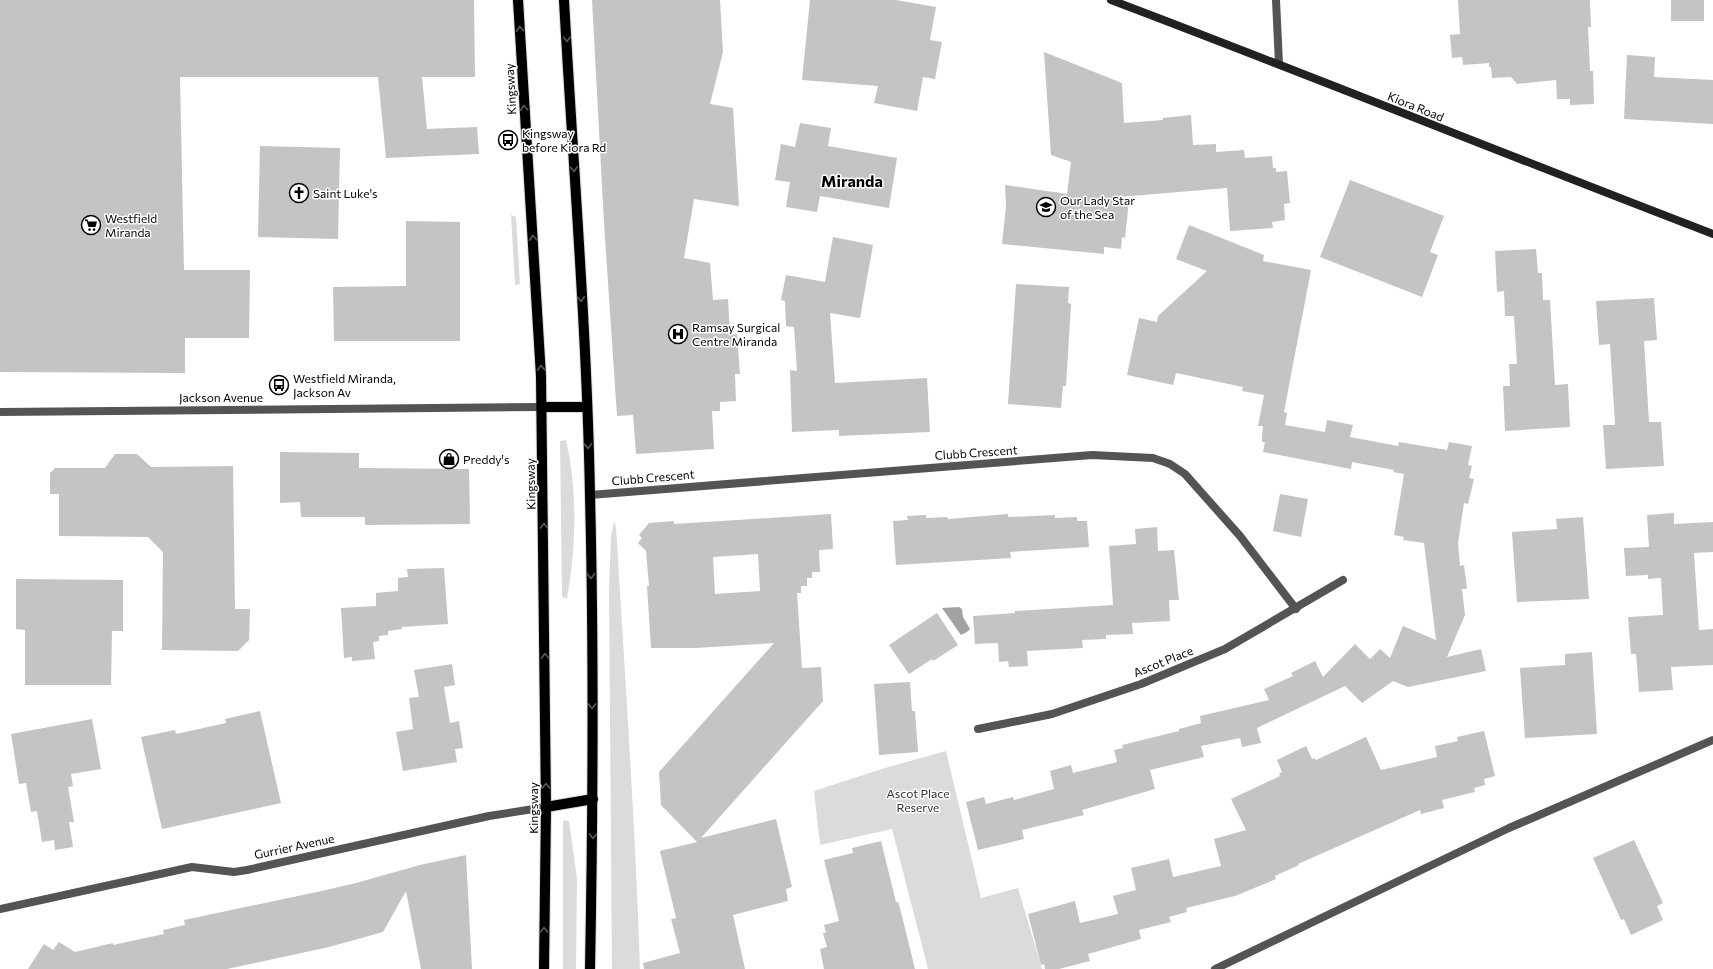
<svg xmlns="http://www.w3.org/2000/svg" width="1713" height="969" font-family="Commissioner,sans-serif">
<style>
.green{fill:#dbdbdb}
.water{fill:#a2a2a2}
.building{fill:#c4c4c4;fill-rule:evenodd}
.lines{fill:none;stroke-linecap:round;stroke-linejoin:round}
.primary-casing{stroke:#dbdbdb;stroke-width:12}
.minor{stroke:#545454;stroke-width:8}
.tertiary{stroke:#545454;stroke-width:8}
.secondary{stroke:#212121;stroke-width:8}
.primary{stroke:#000;stroke-width:10}
.oneway{stroke:#595959}
.labels{text-anchor:middle;dominant-baseline:central;stroke-width:3;stroke-linejoin:round;paint-order:stroke}
.street-label{font-size:12px;fill:#000;stroke:#fff}
.poi-label{font-size:12px;fill:#000;stroke:#fff;text-anchor:start}
.park-label{font-size:12px;fill:#323232;stroke:#fff}
.district-label{font-size:16px;font-weight:bold;fill:#000;stroke:#fff}
</style>
<rect width="100%" height="100%" fill="#fff"/>
<g class="green">
<polygon points="511,215 516,217 520,284 515,285"/>
<path d="M566,440C578,493 576,546 567,598H563L562,596L560,441Z"/>
<path d="M614,522L616,527C625,674 635,821 640,969H612L609,589L611,536Z"/>
<polygon points="946,751 981,898 1018,888 1042,969 928,969 892,829 820,845 814,791 885,768"/>
<polygon points="565,820 569,821 577,879 576,969 563,969 563,821"/>
</g>
<polygon class="water" points="959,607 962,609 963,617 970,629 967,632 961,635 942,608"/>
<g class="building">
<polygon points="0,0 474,0 475,77 422,77 427,129 477,127 479,154 386,158 378,77 180,77 184,270 250,270 249,338 185,338 185,373 0,372"/>
<polygon points="592,0 720,0 723,52 710,104 733,108 739,206 694,199 684,258 710,263 713,300 728,299 730,335 737,334 740,374 735,374 736,401 720,402 720,411 712,411 714,449 636,454 633,415 617,416 604,223"/>
<polygon points="810,0 896,0 936,7 930,40 942,42 935,79 923,77 917,111 874,103 878,86 802,80"/>
<polygon points="1458,0 1590,0 1591,27 1588,27 1590,71 1593,71 1594,104 1570,105 1570,99 1557,99 1556,80 1517,84 1511,77 1492,78 1491,67 1489,67 1489,63 1463,65 1462,57 1452,58 1450,35 1460,34"/>
<rect x="1671" y="0" width="33" height="21"/>
<polygon points="1044,52 1122,83 1124,123 1163,120 1163,118 1191,115 1193,145 1216,144 1216,152 1244,150 1245,158 1272,156 1273,168 1276,168 1276,172 1287,171 1290,203 1284,204 1285,220 1272,222 1273,228 1230,231 1227,188 1119,197 1129,201 1125,238 1122,237 1121,249 1104,247 1104,254 1002,244 1006,206 1005,185 1067,194 1071,162 1051,155"/>
<polygon points="1627,55 1655,57 1654,77 1713,80 1713,124 1624,119"/>
<polygon points="800,123 831,128 828,146 897,158 889,208 820,196 817,212 786,207 790,182 775,180 781,144 795,147"/>
<polygon points="260,146 340,148 338,239 258,237"/>
<polygon points="1350,180 1444,216 1430,252 1438,255 1422,297 1320,257"/>
<polygon points="406,221 460,222 460,341 334,341 333,287 406,286"/>
<polygon points="1189,225 1264,255 1263,261 1311,270 1284,412 1287,413 1285,425 1325,432 1327,420 1353,425 1350,437 1398,446 1399,442 1447,450 1449,442 1472,446 1468,465 1472,466 1469,478 1474,479 1468,504 1464,503 1458,543 1460,566 1464,565 1467,589 1462,589 1465,615 1447,657 1481,649 1486,671 1408,687 1393,681 1362,703 1345,686 1257,728 1261,743 1242,747 1240,738 1201,746 1204,757 1150,770 1155,789 1082,810 1084,815 1022,830 1024,839 978,850 966,802 984,797 986,804 1013,797 1014,800 1054,789 1050,771 1071,765 1073,773 1117,762 1114,750 1123,748 1122,745 1179,731 1179,729 1201,723 1200,716 1269,700 1264,689 1293,676 1291,673 1315,661 1323,677 1355,644 1370,659 1380,649 1390,658 1403,626 1436,640 1424,543 1403,540 1404,537 1394,535 1404,474 1393,472 1394,470 1352,462 1351,469 1263,452 1265,442 1262,442 1262,436 1263,426 1258,426 1264,395 1242,391 1243,387 1176,373 1173,385 1127,375 1139,318 1157,322 1158,316 1207,271 1176,259"/>
<polygon points="833,237 873,245 860,318 830,313 835,383 927,378 930,432 839,436 839,430 792,432 790,370 797,371 794,327 786,326 785,301 781,300 786,275 825,282"/>
<polygon points="1536,249 1538,273 1542,273 1543,300 1550,300 1555,385 1568,384 1570,427 1505,431 1503,386 1510,386 1509,364 1517,364 1514,316 1505,316 1504,291 1497,292 1495,251"/>
<polygon points="1016,284 1069,287 1068,303 1071,304 1066,386 1063,386 1061,408 1008,404"/>
<polygon points="1654,298 1657,340 1644,341 1649,422 1661,422 1664,466 1606,469 1603,425 1615,425 1610,344 1599,345 1596,301"/>
<polygon points="280,452 359,453 359,468 469,469 470,524 365,525 365,517 301,517 300,502 280,503"/>
<polygon points="115,454 137,454 151,467 233,466 235,609 250,609 249,640 238,651 162,650 163,552 148,537 59,536 59,494 50,494 50,473 55,468 105,468"/>
<polygon points="1280,494 1308,499 1301,537 1273,531"/>
<polygon points="1674,513 1674,524 1713,522 1713,552 1694,553 1699,630 1713,629 1713,665 1671,667 1673,690 1639,692 1636,654 1631,654 1628,617 1663,615 1661,578 1648,579 1648,575 1626,576 1624,548 1649,547 1647,515"/>
<path d="M831,514L833,549L819,550L820,572H812V578H807V586H801V593H797L802,668L821,667L823,701L701,838L776,819L792,887L786,889L788,901L733,915L745,969H644L643,963L680,953L671,919L676,918L660,851L697,842L661,805L659,772L774,643L696,648H651L647,586H649L646,551L638,543L642,538L639,535L649,523L674,521V524ZM758,554L760,591L715,594L713,557Z"/>
<polygon points="1008,514 1008,517 1055,515 1055,518 1077,517 1077,521 1087,521 1089,547 1010,552 1011,558 896,565 893,521 908,520 907,516 926,515 926,518 947,517 948,519"/>
<polygon points="1583,517 1589,599 1517,602 1512,532 1557,529 1556,519"/>
<polygon points="1157,527 1158,551 1174,550 1179,600 1169,600 1170,621 1132,623 1133,634 1106,635 1106,639 1082,640 1083,648 1027,651 1028,666 1009,667 1008,661 999,662 998,643 975,644 973,616 1015,613 1015,611 1113,605 1109,546 1136,544 1135,529"/>
<polygon points="444,568 448,624 402,627 402,629 388,631 388,635 379,636 379,641 373,642 375,659 352,661 352,657 344,658 341,608 376,606 376,593 398,591 398,578 408,577 407,569"/>
<polygon points="16,579 123,580 123,631 112,631 111,685 25,685 25,630 16,629"/>
<polygon points="937,613 958,645 933,661 932,659 909,674 889,645"/>
<polygon points="1592,652 1597,734 1525,738 1520,668 1565,665 1565,654"/>
<polygon points="452,664 455,685 444,687 450,723 459,721 463,748 455,749 457,762 403,771 396,732 413,729 409,698 419,697 414,670"/>
<polygon points="910,682 912,711 915,711 918,752 879,755 874,684"/>
<polygon points="260,711 281,803 162,829 141,737 175,730 176,734 226,723 225,719"/>
<polygon points="92,719 101,769 71,774 73,786 68,787 74,822 69,822 73,847 55,850 54,840 42,842 37,811 31,812 26,783 19,784 11,734"/>
<polygon points="1484,731 1495,776 1484,779 1485,785 1474,788 1475,792 1442,800 1444,808 1421,814 1420,810 1298,864 1299,865 1275,876 1276,879 1235,896 1186,908 1187,912 1169,917 1171,922 1139,930 1141,939 1088,954 1090,961 1059,969 1045,969 1044,964 1041,965 1028,914 1075,901 1080,923 1118,914 1113,896 1136,890 1131,868 1169,859 1173,877 1221,866 1214,839 1246,830 1231,799 1280,776 1279,774 1282,772 1277,760 1306,746 1312,759 1314,758 1316,760 1366,737 1381,770 1437,757 1435,746 1458,741 1457,737"/>
<polygon points="1634,840 1663,903 1657,906 1663,920 1631,935 1624,919 1621,920 1593,858"/>
<polygon points="881,841 896,902 898,902 900,908 915,969 824,969 820,949 827,947 823,933 826,933 824,925 839,921 824,860 853,853 852,848"/>
<polygon points="466,855 472,969 421,969 406,891 383,932 329,947 227,969 28,969 44,944 53,950 59,942 75,952 113,943 113,945 164,934 163,930 185,925 184,920 317,892 356,883 420,865"/>
</g>
<g class="lines">
<g class="primary-casing">
<g id="primary">
<polyline points="518,0 541,376 546,807 544,969"/>
<path d="M564,0C573,165 587,331 590,496C594,654 593,811 590,969"/>
<polyline points="542,407 587,407"/>
<polyline points="546,807 593,799"/>
</g>
</g>
<g class="minor">
<polyline points="1276,0 1279,64"/>
<polyline points="0,412 542,407"/>
<polyline points="590,495 1092,455 1153,458 1170,464 1185,474 1240,536 1296,609"/>
<polyline points="978,729 1052,714 1141,684 1225,649 1343,580"/>
<polyline points="0,909 192,867 234,872 247,870 489,816 546,807"/>
</g>
<polyline class="tertiary" points="1215,969 1509,828 1713,740"/>
<path class="secondary" d="M1111,0C1312,76 1512,157 1713,234"/>
<use href="#primary" class="primary"/>
</g>
<defs><path id="oneway-chevron" d="M-2-3.5L2.5 0L-2 3.5" fill="none" stroke-width="1.6" stroke-linecap="round" stroke-linejoin="round"/></defs>
<g class="oneway">
<use href="#oneway-chevron" transform="translate(520 29) rotate(-94)"/>
<use href="#oneway-chevron" transform="translate(567 39) rotate(87)"/>
<use href="#oneway-chevron" transform="translate(524 108) rotate(-94)"/>
<use href="#oneway-chevron" transform="translate(574 169) rotate(87)"/>
<use href="#oneway-chevron" transform="translate(533 238) rotate(-94)"/>
<use href="#oneway-chevron" transform="translate(581 299) rotate(87)"/>
<use href="#oneway-chevron" transform="translate(541 368) rotate(-93)"/>
<use href="#oneway-chevron" transform="translate(588 446) rotate(88)"/>
<use href="#oneway-chevron" transform="translate(544 526) rotate(-91)"/>
<use href="#oneway-chevron" transform="translate(591 576) rotate(89)"/>
<use href="#oneway-chevron" transform="translate(545 656) rotate(-91)"/>
<use href="#oneway-chevron" transform="translate(592 706) rotate(89)"/>
<use href="#oneway-chevron" transform="translate(546 786) rotate(-91)"/>
<use href="#oneway-chevron" transform="translate(593 836) rotate(91)"/>
<use href="#oneway-chevron" transform="translate(544 930) rotate(-90)"/>
</g>
<defs>
<g id="bus-ring" transform="scale(1)"><circle r="9.5" fill="#fff" stroke="#000" stroke-width="1.5"/><path d="M-5-6H5V4H4V6H2V4H-2V6H-4V4H-5ZM-3.5-4V0h7V-4ZM-3.5 1.2v1.5H-2V1.2ZM2 1.2v1.5H3.5V1.2Z" fill="#000"/></g>
<g id="church-ring" transform="scale(1)"><circle r="9.5" fill="#fff" stroke="#000" stroke-width="1.5"/><path d="M-1.2-6h2.4v3.5h3.3v2.4h-3.3V6h-2.4V-.1h-3.3v-2.4h3.3Z" fill="#000"/></g>
<g id="school-ring" transform="scale(1)"><circle r="9.5" fill="#fff" stroke="#000" stroke-width="1.5"/><path d="M0-5L7-2L0 1L-7-2ZM-4 1L0 2.5L4 1V4Q0 6-4 4Z" fill="#000"/></g>
<g id="supermarket-ring" transform="scale(1)"><circle r="9.5" fill="#fff" stroke="#000" stroke-width="1.5"/><path d="M-6-5.5h2.5l.6 2H6L4.5 2H-2.5L-4.4-4H-6ZM-1.5 3.2a1.3 1.3 0 1 0 .1 0ZM3 3.2a1.3 1.3 0 1 0 .1 0Z" fill="#000"/></g>
<g id="hospital-ring" transform="scale(1)"><circle r="9.5" fill="#fff" stroke="#000" stroke-width="1.5"/><path d="M-5-5h3v3.5h4V-5h3V5h-3V1.5h-4V5h-3Z" fill="#000"/></g>
<g id="shop-ring" transform="scale(1)"><circle r="9.5" fill="#fff" stroke="#000" stroke-width="1.5"/><path d="M-5-2.5h2.3a2.7 3.5 0 0 1 5.4 0H5L5.5 6h-11ZM-1.5-2.5h3a1.5 2.3 0 0 0-3 0Z" fill="#000"/></g>
</defs>
<g fill-rule="evenodd">
<use href="#bus-ring" x="508" y="140"/>
<use href="#church-ring" x="299" y="193"/>
<use href="#school-ring" x="1046" y="207"/>
<use href="#supermarket-ring" x="91" y="225"/>
<use href="#hospital-ring" x="678" y="334"/>
<use href="#bus-ring" x="279" y="385"/>
<use href="#shop-ring" x="449" y="459"/>
</g>
<g class="labels">
<g class="street-label">
<text transform="translate(510 89) rotate(-93)">Kingsway</text>
<text transform="translate(1416 106) rotate(22)">Kiora Road</text>
<text x="221" y="397">Jackson Avenue</text>
<text transform="translate(976 452) rotate(-4)">Clubb Crescent</text>
<text transform="translate(653 477) rotate(-5)">Clubb Crescent</text>
<text transform="translate(530 484) rotate(-91)">Kingsway</text>
<text transform="translate(1163 661) rotate(-22)">Ascot Place</text>
<text transform="translate(533 808) rotate(-90)">Kingsway</text>
<text transform="translate(294 846) rotate(-12)">Gurrier Avenue</text>
</g>
<g class="poi-label">
<text x="522" y="133">Kingsway<tspan x="522" dy="14">before Kiora Rd</tspan></text>
<text x="313" y="193">Saint Luke's</text>
<text x="1060" y="200">Our Lady Star<tspan x="1060" dy="14">of the Sea</tspan></text>
<text x="105" y="218">Westfield<tspan x="105" dy="14">Miranda</tspan></text>
<text x="692" y="327">Ramsay Surgical<tspan x="692" dy="14">Centre Miranda</tspan></text>
<text x="293" y="378">Westfield Miranda,<tspan x="293" dy="14">Jackson Av</tspan></text>
<text x="463" y="459">Preddy's</text>
</g>
<g class="park-label">
<text x="918" y="793">Ascot Place<tspan x="918" dy="14">Reserve</tspan></text>
</g>
<g class="district-label">
<text x="852" y="180">Miranda</text>
</g>
</g>
</svg>
